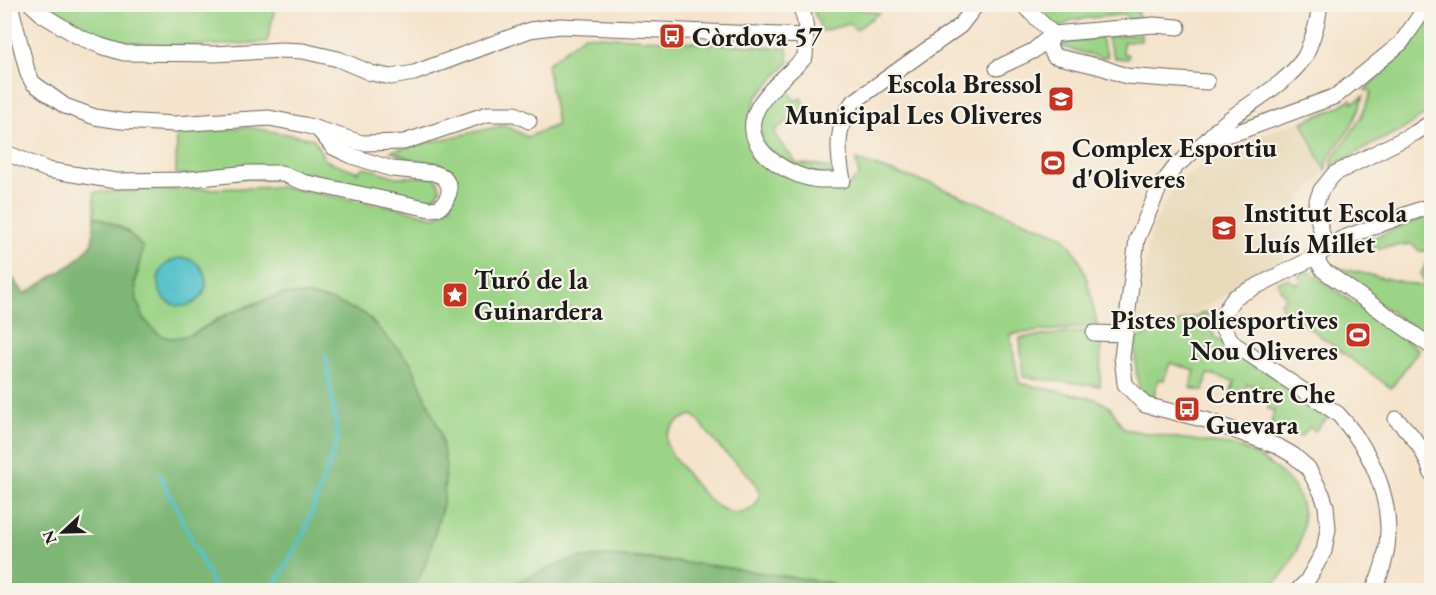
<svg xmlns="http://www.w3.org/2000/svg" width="1436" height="595" font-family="'EB Garamond',serif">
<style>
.built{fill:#e8d9ba}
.green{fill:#9cd487;stroke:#5c7852;stroke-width:1.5;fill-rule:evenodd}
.forest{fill:#7db674;stroke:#4c6948;stroke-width:1.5}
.water{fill:#56c3cb;stroke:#397074;stroke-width:1.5}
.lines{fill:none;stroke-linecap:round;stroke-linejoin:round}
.stream{stroke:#56c3cb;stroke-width:4}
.minor-casing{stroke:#686259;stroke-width:17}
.minor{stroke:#fff;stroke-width:15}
.labels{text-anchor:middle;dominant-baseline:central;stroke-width:4.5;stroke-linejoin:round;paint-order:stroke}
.poi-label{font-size:27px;font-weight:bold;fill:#1c1c1c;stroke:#f7f3e8;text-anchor:start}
</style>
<rect width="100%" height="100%" fill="#f7f3e8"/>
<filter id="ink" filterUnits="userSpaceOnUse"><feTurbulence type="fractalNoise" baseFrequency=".0167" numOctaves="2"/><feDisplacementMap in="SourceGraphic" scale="12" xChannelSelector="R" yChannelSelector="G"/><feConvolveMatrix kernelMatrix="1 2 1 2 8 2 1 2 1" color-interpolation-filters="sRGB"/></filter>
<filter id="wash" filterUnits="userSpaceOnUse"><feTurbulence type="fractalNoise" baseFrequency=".008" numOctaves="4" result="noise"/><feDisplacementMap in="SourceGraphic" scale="24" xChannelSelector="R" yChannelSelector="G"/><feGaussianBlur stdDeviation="1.35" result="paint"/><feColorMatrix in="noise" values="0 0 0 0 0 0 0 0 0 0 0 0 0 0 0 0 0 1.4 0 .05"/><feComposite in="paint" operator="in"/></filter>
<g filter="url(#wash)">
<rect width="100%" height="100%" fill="#f5e3cb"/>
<polygon class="built" points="1300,122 1323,173 1303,196 1297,213 1296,232 1299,249 1252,276 1252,280 1173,325 1136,339 1148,245 1154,224 1173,192 1190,173 1225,150 1259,135"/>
<g class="green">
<path d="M44,5H276L267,42C204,47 91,55 44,5Z"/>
<polygon points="811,5 821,7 831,5 879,13 856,30 849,24 822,31"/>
<polygon points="1030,5 1131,8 1137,10 1140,19 1128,20 1126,14 1072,20 1063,26 1054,27"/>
<path d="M1431,12V110L1398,133L1396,132L1332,166L1331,160C1348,138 1363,119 1371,92L1365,90L1411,45Z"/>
<polygon points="1141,34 1141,41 1123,42 1123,53 1129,55 1128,59 1115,58 1106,37"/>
<path d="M584,35L787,48L789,62L756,98L750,118L751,148L768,168L816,188H845L859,176L856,160L934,185L1062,236C1086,258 1091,295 1097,326L1010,334L1019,383L1096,399L1110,407L1124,429C1151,434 1178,438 1205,442C1217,444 1230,444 1241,448C1251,452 1261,458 1269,464C1279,471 1289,478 1295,489C1315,525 1295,567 1267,590H839L831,583L657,559L607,556L575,559L559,564L511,585L506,590H414L428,557L443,504L445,485L365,314C342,304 316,293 290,294C276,294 234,310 221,317C197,331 173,353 149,325C142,316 136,303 135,291C134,283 138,277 138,269C139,260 138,251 138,242L126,230L95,216L94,192L280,187L394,207L436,217L451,205L454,185L440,164L412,160L391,151L505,125L527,137L557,125L547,64ZM693,415C704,426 712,439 723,451C733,462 776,490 752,508C725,528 694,484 680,465C676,459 667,450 666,442C665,429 682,417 693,415Z"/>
<polygon points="1100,37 1108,56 1102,58 1059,46 1060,44"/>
<polygon points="785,86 795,101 801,98 810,112 796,122 792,118 775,130 776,137 797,164 818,165 835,171 835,174 807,174 764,147 758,121 772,99"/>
<polygon points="1364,96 1351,127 1328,158 1325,171 1302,122 1337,108 1351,99 1353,103"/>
<path d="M247,127L314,139L325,160L358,172L364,167L396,177H434C446,188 438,196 427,202L345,184L176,174L177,129L187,133Z"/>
<polygon points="1431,215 1429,251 1420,251 1411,244 1364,250 1348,248"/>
<path d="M1426,263L1430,264C1429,271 1425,281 1426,288C1429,305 1436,319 1424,335L1336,273L1334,267L1425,287L1421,274Z"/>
<polygon points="1310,272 1419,350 1391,388 1282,308 1280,302 1286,299 1277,282 1288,279 1298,285 1301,281 1298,275"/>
<path d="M1206,312L1215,337L1331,414L1315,431L1310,427L1301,437L1271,424L1274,411L1268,409L1272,391L1247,384L1242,402L1229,398L1234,381L1208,374L1203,391L1190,388L1195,370L1170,363L1164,380L1158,379L1153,400C1149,396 1144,393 1141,390C1135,381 1135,350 1136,339Z"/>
<polygon points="1098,330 1112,337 1112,341 1101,342 1100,386 1023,377 1020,338"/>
</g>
<g class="forest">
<path d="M95,216C114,225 131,230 143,248L135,281L137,300L144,319L157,333L165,337L174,338L193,334L229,314L281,295H308L333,301L365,314L411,363L440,431L446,465L443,504L428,557L414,590H5V269L25,294L74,263L92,244Z"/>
<polygon points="607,556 717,566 831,583 839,590 506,590 511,585 559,564 575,559"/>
</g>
<circle class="water" cx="182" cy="282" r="24"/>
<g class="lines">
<g class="stream">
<polyline points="160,474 216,590"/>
<polyline points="270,590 280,576 304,533 338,439 326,356"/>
</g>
</g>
</g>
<g filter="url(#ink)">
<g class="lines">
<g class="minor-casing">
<g id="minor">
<polyline points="10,4 28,74 33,83 65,106 95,117 121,121 175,124 269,118 305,125 362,143 404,142 487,114 515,114 529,121"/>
<polyline points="31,4 43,15 79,37 101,46 124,53 215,54 282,50 303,51 338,59 371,73 391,77 414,73 530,30 560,26 806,36"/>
<path d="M799,4C808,21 806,39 805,57C789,74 757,97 753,121C748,154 792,177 819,180C827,180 835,180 843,180C837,151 836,127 852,103L960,26L977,4"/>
<polyline points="1022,4 1053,34"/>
<polyline points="1053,34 1049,46 1054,56 1101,67 1126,76 1207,82"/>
<polyline points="997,68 1033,51 1053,34 1154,25 1178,27"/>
<path d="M1207,140C1234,108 1280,92 1304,58C1308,52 1310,43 1313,36C1316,27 1320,15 1319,4"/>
<polyline points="4,152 48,170 116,181 182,180 248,173 281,173 303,182 430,209 439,208 445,202 449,193 449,186 444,177 434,173 392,169 352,156 333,147 318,129"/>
<polyline points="1326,249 1318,218 1316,203 1321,190 1334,174 1415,133 1432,122"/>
<polyline points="1315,257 1323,270 1432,347"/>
<polyline points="1094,333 1125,334"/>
<path d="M1396,419C1413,435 1425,451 1432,474"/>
<polyline points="1298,590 1307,581 1324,551 1328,529 1326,506 1322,494 1308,468 1293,455 1279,447 1206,420 1145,405 1125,384 1122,357 1137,239 1159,188 1176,166 1207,140 1241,131 1336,96 1401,43 1428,4"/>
<path d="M1373,590C1405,530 1382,462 1338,414L1234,344L1223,329L1222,315L1235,297L1315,257L1341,239L1432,205"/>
</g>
</g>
<use href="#minor" class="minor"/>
</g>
</g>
<defs>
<g id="bus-square" transform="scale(1.35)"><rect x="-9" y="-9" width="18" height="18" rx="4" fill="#c8321e" stroke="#f7f3e8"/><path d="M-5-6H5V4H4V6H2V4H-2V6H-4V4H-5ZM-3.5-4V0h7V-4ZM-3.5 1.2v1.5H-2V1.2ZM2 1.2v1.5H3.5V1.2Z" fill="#fff"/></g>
<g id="school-square" transform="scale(1.35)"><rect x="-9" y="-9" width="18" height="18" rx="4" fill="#c8321e" stroke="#f7f3e8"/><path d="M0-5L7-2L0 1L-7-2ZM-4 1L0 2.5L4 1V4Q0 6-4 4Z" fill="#fff"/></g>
<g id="stadium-square" transform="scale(1.35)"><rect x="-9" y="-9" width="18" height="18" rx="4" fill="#c8321e" stroke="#f7f3e8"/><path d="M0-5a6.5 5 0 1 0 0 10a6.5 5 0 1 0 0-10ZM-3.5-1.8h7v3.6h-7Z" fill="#fff"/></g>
<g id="sight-square" transform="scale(1.35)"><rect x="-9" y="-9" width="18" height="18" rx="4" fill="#c8321e" stroke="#f7f3e8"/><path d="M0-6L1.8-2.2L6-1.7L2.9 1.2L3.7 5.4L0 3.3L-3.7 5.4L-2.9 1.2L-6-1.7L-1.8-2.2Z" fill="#fff"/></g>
</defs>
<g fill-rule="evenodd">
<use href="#bus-square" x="672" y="36"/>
<use href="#school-square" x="1061" y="99"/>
<use href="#stadium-square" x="1053" y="163"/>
<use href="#school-square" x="1224" y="228"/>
<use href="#sight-square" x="455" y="295"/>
<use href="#stadium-square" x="1358" y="335"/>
<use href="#bus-square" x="1187" y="409"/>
</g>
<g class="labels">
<g class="poi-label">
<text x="692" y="36">Còrdova 57</text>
<text x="1042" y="83" text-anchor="end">Escola Bressol<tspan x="1042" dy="31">Municipal Les Oliveres</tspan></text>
<text x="1072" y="147">Complex Esportiu<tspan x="1072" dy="31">d'Oliveres</tspan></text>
<text x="1244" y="212">Institut Escola<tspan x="1244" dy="31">Lluís Millet</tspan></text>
<text x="474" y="279">Turó de la<tspan x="474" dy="31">Guinardera</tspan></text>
<text x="1338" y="319" text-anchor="end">Pistes poliesportives<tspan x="1338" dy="31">Nou Oliveres</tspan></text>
<text x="1206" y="393">Centre Che<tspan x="1206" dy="31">Guevara</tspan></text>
</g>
</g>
<rect width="1436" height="595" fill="none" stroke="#f7f3e8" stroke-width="24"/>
<g transform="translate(63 532) rotate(248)" stroke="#f7f3e8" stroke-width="4.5" paint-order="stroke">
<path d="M0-4.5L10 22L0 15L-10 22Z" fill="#1c1c1c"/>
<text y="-9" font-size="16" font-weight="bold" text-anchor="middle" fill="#1c1c1c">N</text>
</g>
</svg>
